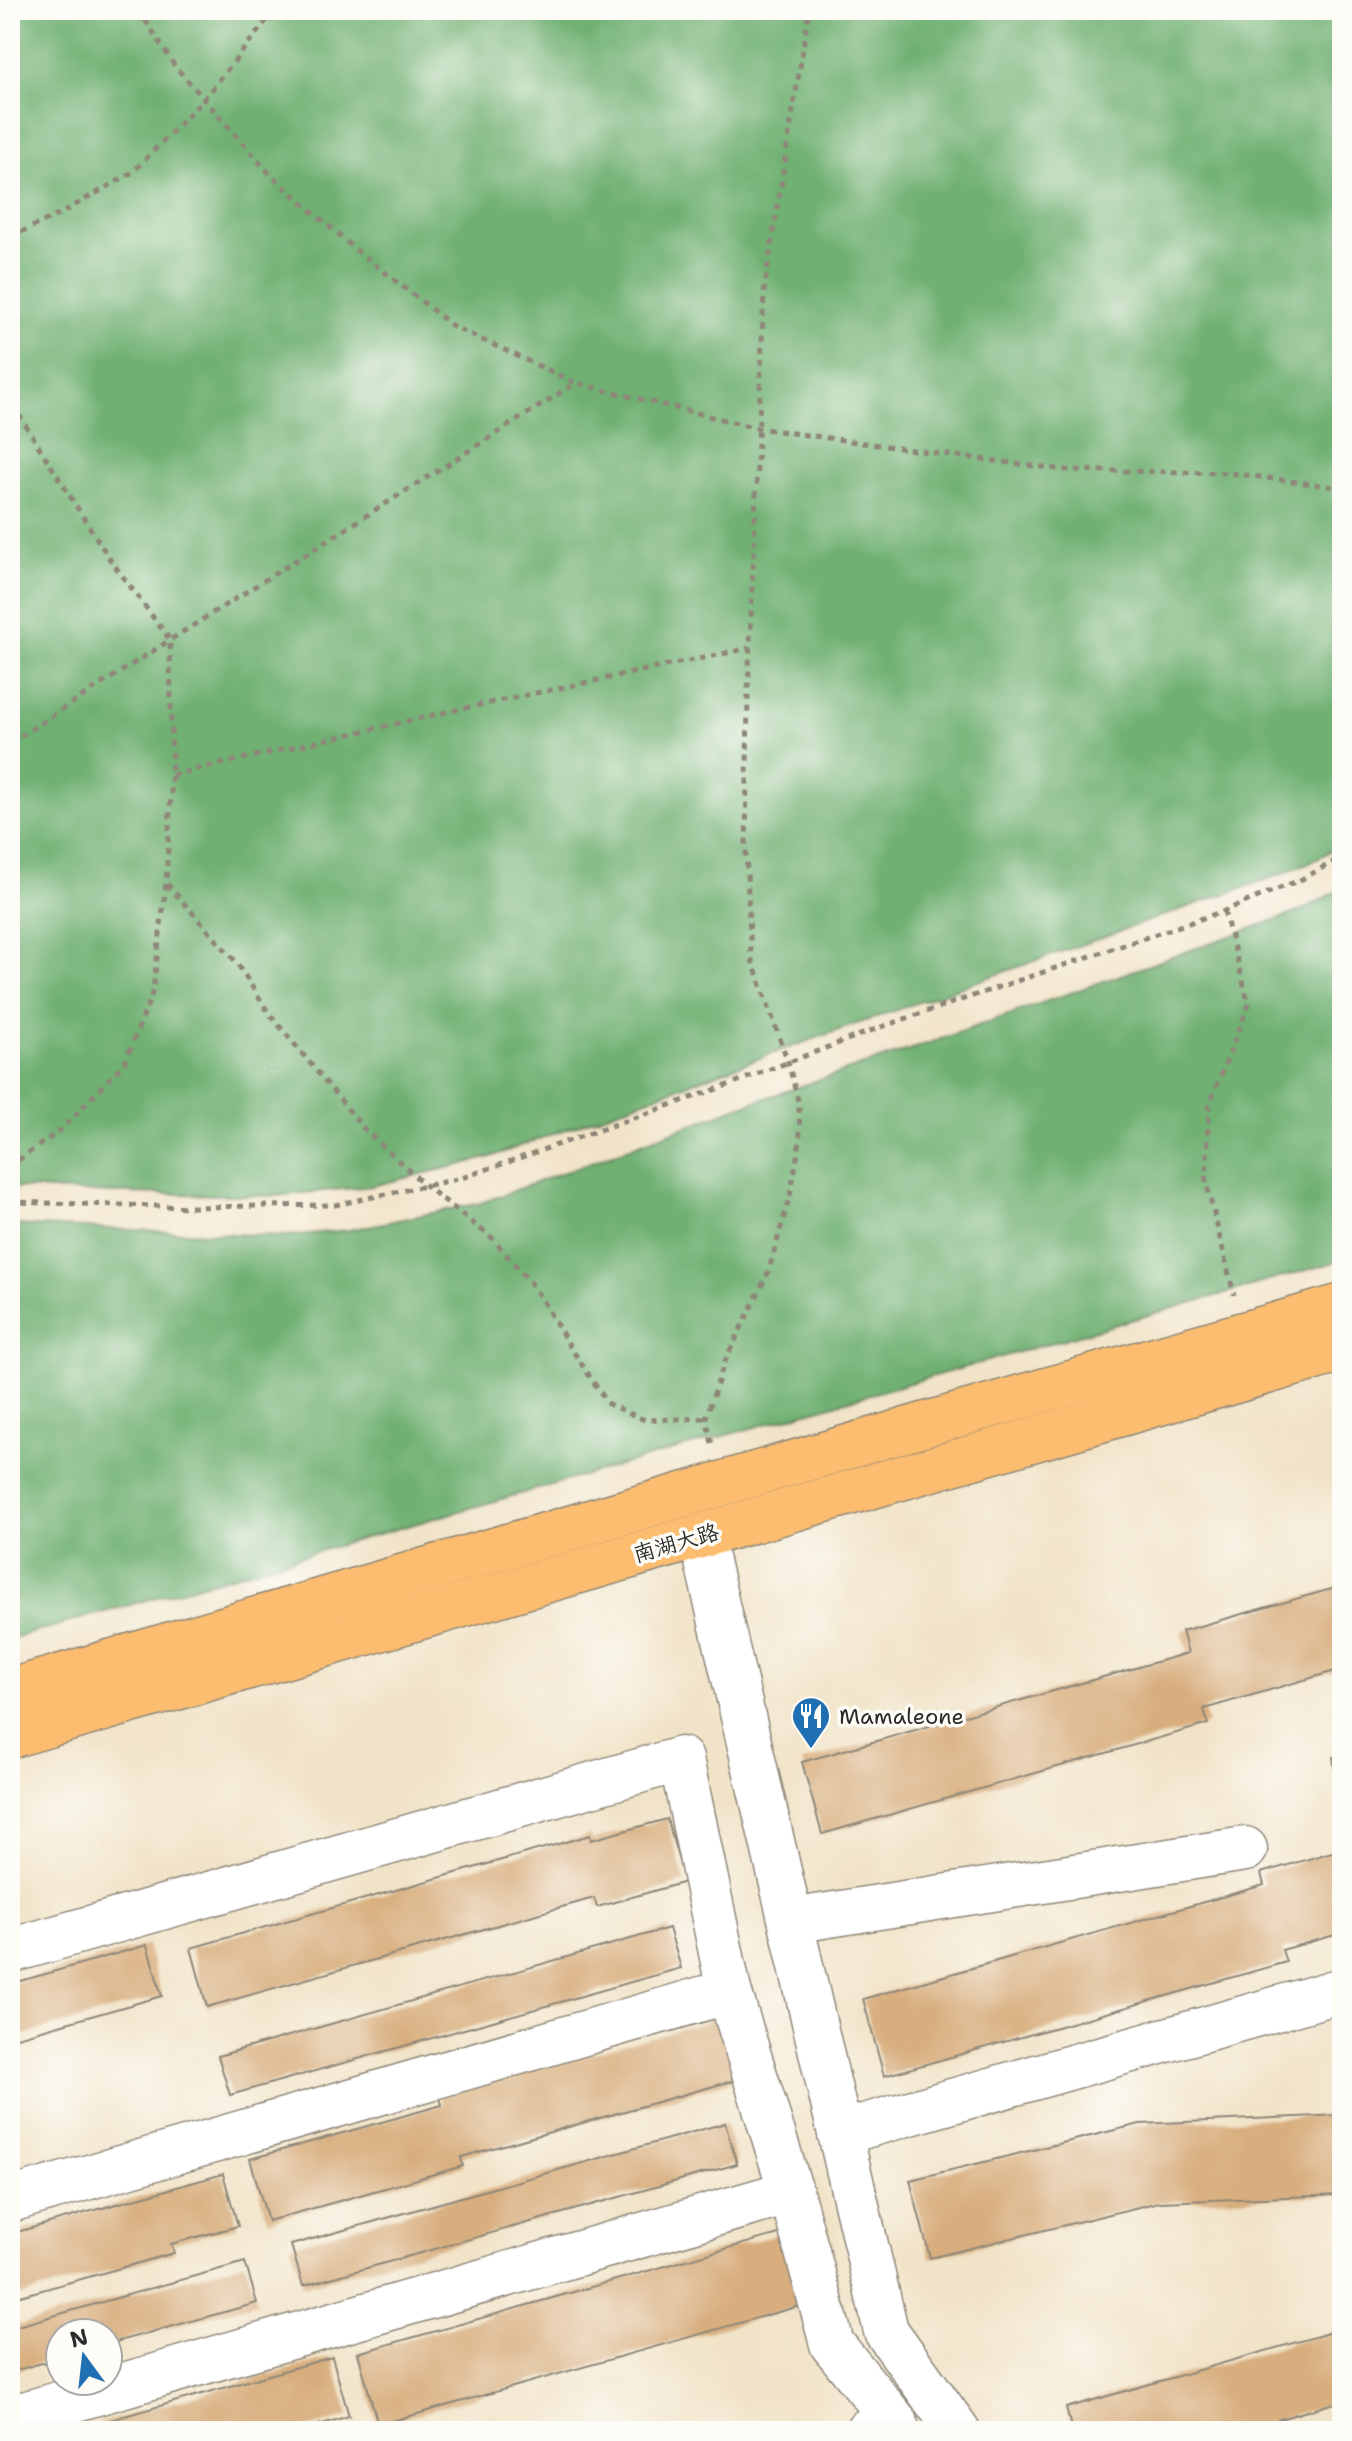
<svg xmlns="http://www.w3.org/2000/svg" width="1352" height="2441" font-family="'Shantell Sans','LXGW WenKai TC',sans-serif">
<style>
.forest{fill:#70b072;stroke:#4e6e4e;stroke-width:2}
.building{fill:#d8ae7e}
.lines{fill:none;stroke-linecap:round;stroke-linejoin:round}
.minor-casing{stroke:#8e8779;stroke-width:47}
.major-casing{stroke:#8e8779;stroke-width:47}
.path{stroke:#8e8779;stroke-width:5;stroke-dasharray:6 6;stroke-linecap:butt}
.minor{stroke:#fff;stroke-width:44}
.major{stroke:#fcbd6f;stroke-width:44}
.labels{text-anchor:middle;dominant-baseline:central;stroke-width:7;stroke-linejoin:round;paint-order:stroke}
.street-label{font-size:22px;fill:#2b2b2b;stroke:#fdfcf7}
.poi-label{font-size:22px;fill:#2b2b2b;stroke:#fdfcf7;text-anchor:start}
</style>
<rect width="100%" height="100%" fill="#fdfcf7"/>
<filter id="ink" filterUnits="userSpaceOnUse"><feTurbulence type="fractalNoise" baseFrequency=".0125" numOctaves="2"/><feDisplacementMap in="SourceGraphic" scale="16" xChannelSelector="R" yChannelSelector="G"/><feConvolveMatrix kernelMatrix="1 2 1 2 8 2 1 2 1" color-interpolation-filters="sRGB"/></filter>
<filter id="wash" filterUnits="userSpaceOnUse"><feTurbulence type="fractalNoise" baseFrequency=".006" numOctaves="4" result="noise"/><feDisplacementMap in="SourceGraphic" scale="32" xChannelSelector="R" yChannelSelector="G"/><feGaussianBlur stdDeviation="1.8" result="paint"/><feColorMatrix in="noise" values="0 0 0 0 0 0 0 0 0 0 0 0 0 0 0 0 0 1.4 0 .05"/><feComposite in="paint" operator="in"/></filter>
<g filter="url(#wash)">
<rect width="100%" height="100%" fill="#f1e3c7"/>
<g class="forest">
<polygon points="10,10 1342,10 1342,845 1310,862 1276,876 726,1070 488,1158 372,1186 275,1196 78,1192 10,1187"/>
<polygon points="1342,889 1342,1260 10,1639 10,1225 286,1236 349,1230 481,1203 736,1108 921,1046 1298,912"/>
</g>
<g id="blocks">
<g class="building">
<polygon points="1342,1586 1342,1669 1204,1709 1208,1724 822,1834 802,1762 1188,1653 1182,1631"/>
<polygon points="1342,1755 1342,1819 1340,1819 1333,1757"/>
<polygon points="667,1819 685,1882 597,1907 594,1898 207,2007 191,1948 590,1835 591,1840"/>
<polygon points="1342,1849 1342,1933 1282,1950 1286,1962 884,2076 863,1999 1264,1885 1261,1873"/>
<polygon points="669,1928 681,1968 230,2095 218,2056"/>
<polygon points="147,1945 162,1996 10,2039 10,1984"/>
<polygon points="721,2017 739,2079 461,2157 463,2166 268,2221 250,2159 442,2105 440,2097"/>
<polygon points="1342,2115 1342,2195 1159,2202 930,2258 910,2180 1140,2124"/>
<polygon points="725,2123 737,2164 303,2286 291,2245"/>
<polygon points="223,2174 238,2226 171,2244 174,2253 10,2299 10,2234"/>
<polygon points="789,2231 810,2303 378,2425 358,2353"/>
<polygon points="245,2262 257,2303 108,2344 108,2333 60,2333 60,2358 10,2372 10,2328"/>
<polygon points="1342,2329 1342,2401 1238,2431 1072,2431 1066,2408"/>
<polygon points="332,2357 349,2416 298,2431 72,2431"/>
</g>
</g>
</g>
<g filter="url(#ink)">
<use href="#blocks" fill-opacity="0" stroke="#8e8779" stroke-width="2"/>
<g class="lines">
<g class="minor-casing">
<g id="minor">
<polyline points="701,1536 886,2331 958,2431"/>
<polyline points="791,1921 1245,1849"/>
<polyline points="10,1951 681,1759 729,1991 791,2192 832,2344 896,2423 867,2431"/>
<polyline points="840,2133 1342,1990"/>
<polyline points="10,2200 729,1991"/>
<polyline points="10,2418 791,2192"/>
</g>
</g>
<g class="major-casing">
<g id="major">
<polyline points="10,1691 930,1423 1342,1306"/>
<path d="M10,1736C454,1608 897,1477 1342,1350"/>
</g>
</g>
<g class="path">
<polyline points="139,10 174,65 270,174 349,244 454,327 576,383 757,428 942,454 1065,470 1230,473 1342,488"/>
<polyline points="10,237 56,216 133,172 204,99 275,10"/>
<polyline points="10,406 21,418 109,558 170,640 172,775 166,884 153,991 125,1062 62,1129 10,1166"/>
<polyline points="10,743 170,640 576,383"/>
<polyline points="172,775 451,711 750,648"/>
<polyline points="167,884 237,963 268,1012 365,1130 426,1186 492,1238 534,1287 569,1345 608,1404 645,1420 706,1418"/>
<polyline points="1224,911 1249,1004 1209,1105 1206,1181 1234,1295"/>
<polyline points="10,1202 193,1207 335,1205 462,1178 731,1084 881,1027 1224,911 1302,879 1342,857"/>
<polyline points="712,1443 706,1418 724,1363 768,1273 790,1196 800,1141 799,1104 788,1062 751,957 746,851 748,693 764,292 809,10"/>
</g>
<use href="#minor" class="minor"/>
<use href="#major" class="major"/>
</g>
</g>
<defs>
<g id="restaurant-pin" transform="scale(2)"><path d="M0 17L-7.5 6A9.5 9.5 0 1 1 7.5 6Z" fill="#1f6fb2" stroke="#fdfcf7"/><path d="M-5-6h1v4h1v-4h1v4h1v-4h1v5L-1.5 .5V6h-2V.5L-5-1ZM5-6V6H3V1.5H1.5Q1.5-4 5-6Z" fill="#fff"/></g>
</defs>
<g fill-rule="evenodd">
<use href="#restaurant-pin" x="811" y="1716"/>
</g>
<g class="labels">
<g class="street-label">
<text transform="translate(676 1543) rotate(-16)">南湖大路</text>
</g>
<g class="poi-label">
<text x="839" y="1716">Mamaleone</text>
</g>
</g>
<rect width="1352" height="2441" fill="none" stroke="#fdfcf7" stroke-width="40"/>
<g transform="translate(84 2357) rotate(345)"><circle r="38" fill="#fdfcf7" stroke="#a9a8a5" stroke-width="2"/>
<path d="M0-6L14 30L0 20L-14 30Z" fill="#1f6fb2"/>
<text y="-12" font-size="22" font-weight="bold" text-anchor="middle" fill="#2b2b2b">N</text>
</g>
</svg>
